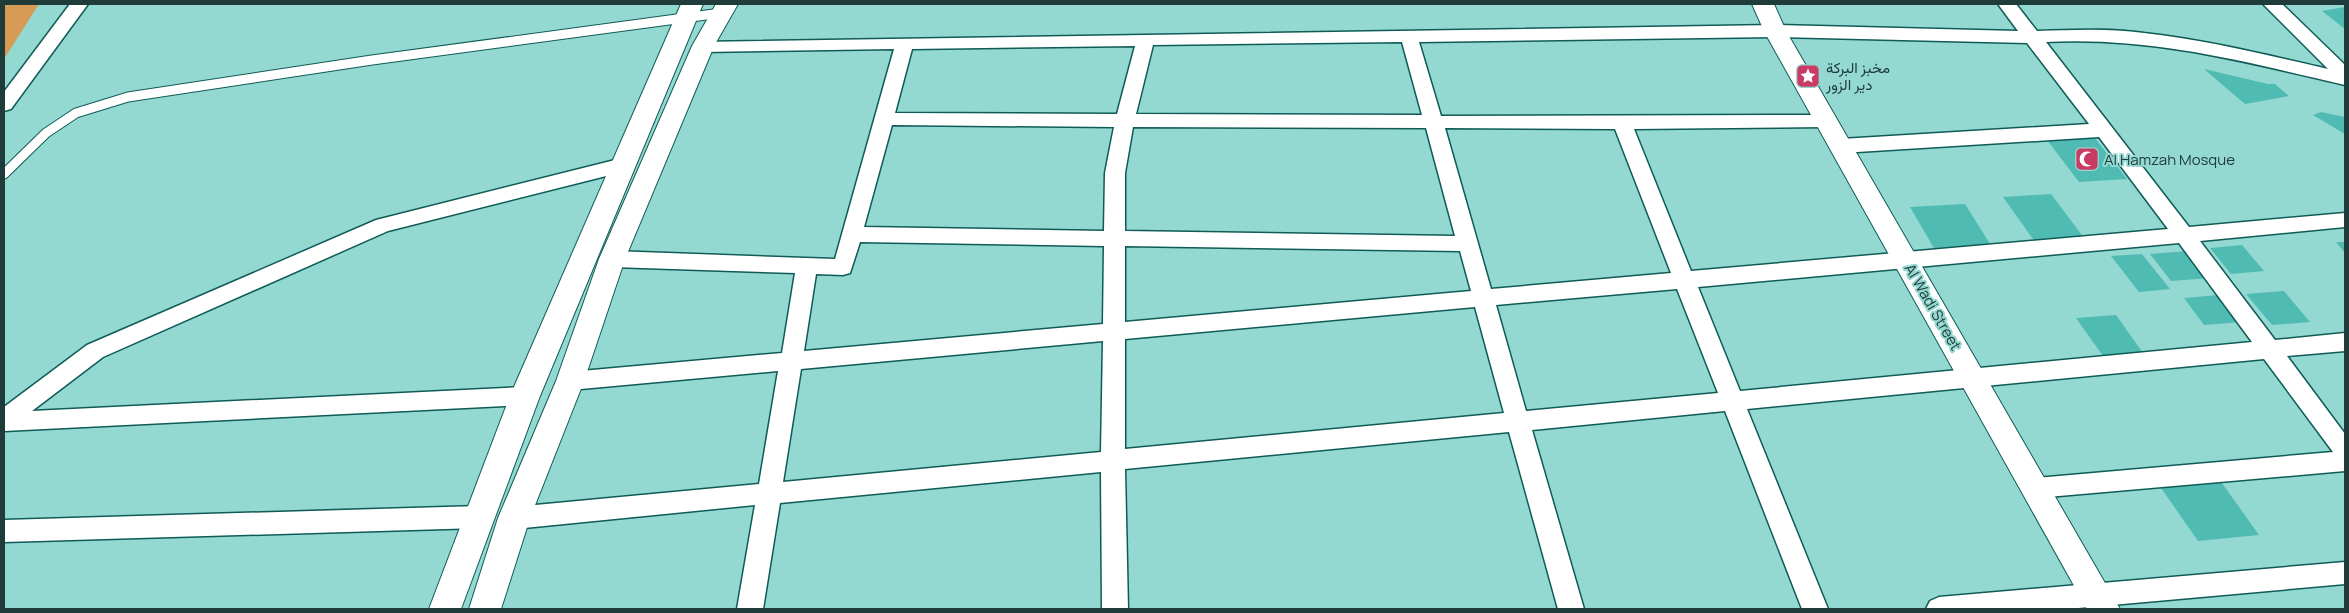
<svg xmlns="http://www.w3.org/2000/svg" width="2349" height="613" font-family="Manrope,Vazirmatn,sans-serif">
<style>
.green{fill:#d89b55}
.building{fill:#4fbbb2}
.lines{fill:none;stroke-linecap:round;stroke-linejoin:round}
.lane-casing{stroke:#0f5b56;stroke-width:11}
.street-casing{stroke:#0f5b56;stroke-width:3}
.secondary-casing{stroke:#0f5b56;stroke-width:2}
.lane{stroke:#fff;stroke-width:9}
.street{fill:#fff;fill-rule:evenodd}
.secondary{fill:#fff;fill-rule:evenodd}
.labels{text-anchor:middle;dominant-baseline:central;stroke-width:4;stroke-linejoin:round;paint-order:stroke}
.poi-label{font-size:15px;fill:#203c3a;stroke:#94d9d1;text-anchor:start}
.street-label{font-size:15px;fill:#203c3a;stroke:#94d9d1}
</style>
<rect width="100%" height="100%" fill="#94d9d1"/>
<polygon class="green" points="4,4 39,4 4,59"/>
<g class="building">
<polygon points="2345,7 2345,29 2322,11"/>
<polygon points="2204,69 2268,84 2275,84 2289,96 2245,104"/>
<polygon points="2321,112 2345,117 2345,134 2313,115"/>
<polygon points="2094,137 2127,179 2079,182 2047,140"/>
<polygon points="2051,194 2084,238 2035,242 2003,197"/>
<polygon points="1965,204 1992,247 1935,250 1910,207"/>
<polygon points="2336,242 2345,242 2345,253"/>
<polygon points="2242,245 2264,271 2231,274 2210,248"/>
<polygon points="2188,251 2210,278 2171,281 2150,254"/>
<polygon points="2142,254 2170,289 2139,292 2111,256"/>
<polygon points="2284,291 2310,322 2272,325 2246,294"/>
<polygon points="2219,295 2241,322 2204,325 2184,298"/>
<polygon points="2116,315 2150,363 2110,366 2076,318"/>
<polygon points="2219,479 2259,535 2198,541 2159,485"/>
</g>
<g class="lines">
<g class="lane-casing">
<polyline id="lane" points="4,174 46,133 76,113 128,97 372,60 721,13"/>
</g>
<g class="street-casing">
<g id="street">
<polygon points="70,4 88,4 11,109 4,111 4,92"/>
<path d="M1998,4H2016L2037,31C2073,30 2109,28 2144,33C2207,40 2267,55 2328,69L2263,4H2282L2345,65V85C2242,61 2152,37 2046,42L2189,227L2345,213V227L2200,241L2275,340L2345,333V351L2287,356L2345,434V471L2036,498L2028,495L2024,488L2028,481L2036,478L2333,452L2264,359L1747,409L1828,609H1802L1725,411L1532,430L1584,609H1558L1509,432L1125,469L1128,609H1102L1101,472L780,503L763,609H737L755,505L514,529L505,526L502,518L505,510L514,507L759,484L778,371L570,390L562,387L559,381L562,375L570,372L782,353L795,273L612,267L605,264L602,259L605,254L612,251L835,259L894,49L703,52L697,50L694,46L697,42L1775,25L2018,31ZM1775,37L2027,43L2089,124L1841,139L1834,141L1831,146L1834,151L1841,153L2099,137L2168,229L1691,271L1634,129L1826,127L1833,126L1835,121L1833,116L1826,115L1441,116L1419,42ZM1402,42L1422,115L1136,114L1153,45ZM1135,46L1117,114L895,113L912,49ZM892,125L1114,127L1105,173L1104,231L864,227ZM1133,127L1426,128L1455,236L1125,231V173ZM1445,128L1615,129L1671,273L1491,289ZM860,242L1104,246L1103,324L804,351L816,274L843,275L850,273ZM2179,243L2252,342L1740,391L1698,287ZM1125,246L1460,251L1471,291L1125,322ZM1677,289L1718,393L1526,411L1496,305ZM1475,307L1504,413L1125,449V339ZM1103,341L1101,452L783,482L801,369Z"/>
<polygon points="623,158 630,160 633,165 630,170 388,231 103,357 32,411 525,387 533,389 536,396 533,403 525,405 4,431 4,407 87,345 376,220"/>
<polygon points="479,506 488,509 491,517 488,525 479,528 4,542 4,520"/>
<polygon points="2345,562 2345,584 2067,609 1926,609 1930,601 1939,597"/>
</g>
</g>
<g class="secondary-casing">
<g id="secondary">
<polygon points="681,4 703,4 540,396 461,609 429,609 510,396"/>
<polygon points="716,4 738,4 714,46 625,259 584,381 530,518 501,609 469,609 498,518 556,381 599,259 692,46"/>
<polygon points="1752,4 1774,4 1786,31 2120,609 2087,609 1764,31"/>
</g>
</g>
<use href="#lane" class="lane"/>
<use href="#street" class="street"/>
<use href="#secondary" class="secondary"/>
</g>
<defs>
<g id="sight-square" transform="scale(1.25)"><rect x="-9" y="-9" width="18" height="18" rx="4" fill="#ca3b64" stroke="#94d9d1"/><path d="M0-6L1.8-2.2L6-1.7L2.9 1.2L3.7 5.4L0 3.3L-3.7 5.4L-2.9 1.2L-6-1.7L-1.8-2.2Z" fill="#fff"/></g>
<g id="mosque-square" transform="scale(1.25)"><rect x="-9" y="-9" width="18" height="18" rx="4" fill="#ca3b64" stroke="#94d9d1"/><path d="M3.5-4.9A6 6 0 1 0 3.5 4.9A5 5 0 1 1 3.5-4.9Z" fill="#fff"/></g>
</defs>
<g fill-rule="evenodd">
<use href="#sight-square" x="1808" y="76"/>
<use href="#mosque-square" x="2087" y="159"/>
</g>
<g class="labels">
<g class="poi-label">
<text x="1826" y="67">مخبز البركة<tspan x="1826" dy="17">دير الزور</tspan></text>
<text x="2104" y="159">Al Hamzah Mosque</text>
</g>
<g class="street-label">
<text transform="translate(1933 307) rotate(60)">Al Wadi Street</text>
</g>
</g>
<rect width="2349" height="613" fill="none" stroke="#203c3a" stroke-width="10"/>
</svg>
